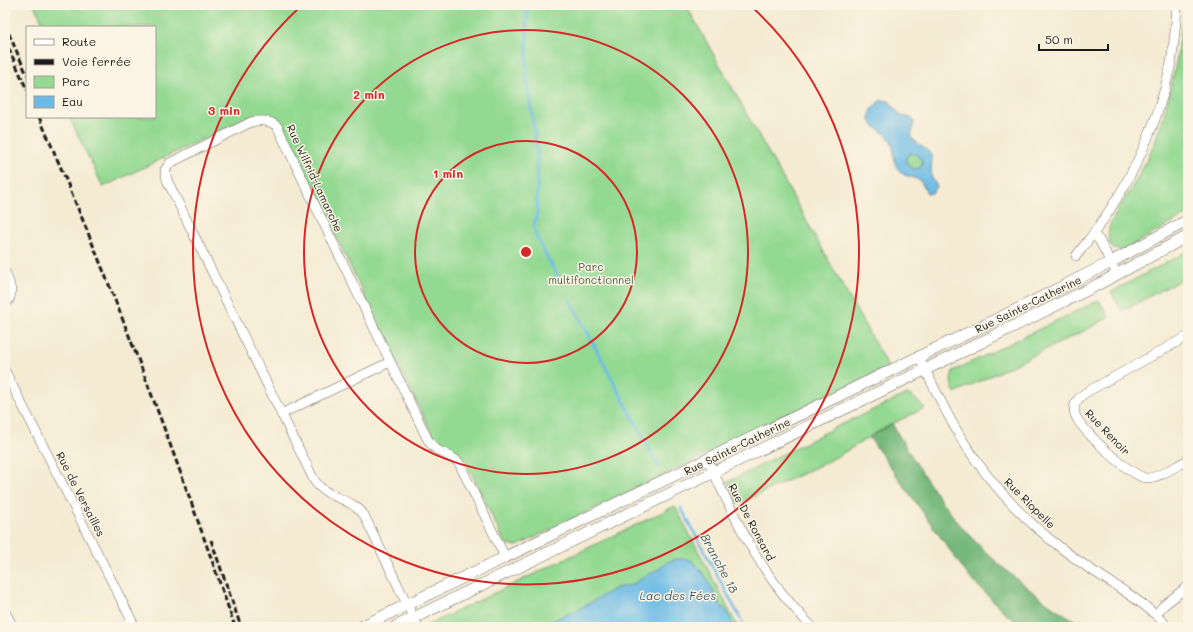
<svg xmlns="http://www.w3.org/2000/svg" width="1193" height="632" font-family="Mali,sans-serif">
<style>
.green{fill:#93d992;stroke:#587a57}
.forest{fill:#76b97c;stroke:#496a4c}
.water{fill:#6cbbe6;stroke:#446c81;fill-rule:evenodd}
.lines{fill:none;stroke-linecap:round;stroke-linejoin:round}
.stream{stroke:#6cbbe6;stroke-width:3}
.minor-casing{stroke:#68645c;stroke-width:10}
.tertiary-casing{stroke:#68645c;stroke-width:12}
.minor{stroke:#fff;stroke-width:9}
.tertiary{stroke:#fff;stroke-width:11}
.rail{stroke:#1c1c1c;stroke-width:3;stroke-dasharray:6 3;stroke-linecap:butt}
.ring{fill:none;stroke:#d62828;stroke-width:2}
.labels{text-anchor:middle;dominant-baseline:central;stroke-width:3;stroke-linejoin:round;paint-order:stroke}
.street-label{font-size:11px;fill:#1c1c1c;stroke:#fcf5e5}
.park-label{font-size:11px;fill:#465e45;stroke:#fcf5e5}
.water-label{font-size:12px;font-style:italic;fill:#3c5c6d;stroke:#fcf5e5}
.centre{fill:#d62828;stroke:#fcf5e5;stroke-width:2}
.ring-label{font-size:12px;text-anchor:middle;font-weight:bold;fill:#d62828;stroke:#fcf5e5;stroke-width:3;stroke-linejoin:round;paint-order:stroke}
</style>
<rect width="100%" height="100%" fill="#fcf5e5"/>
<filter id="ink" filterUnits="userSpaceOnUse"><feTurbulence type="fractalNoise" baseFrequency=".025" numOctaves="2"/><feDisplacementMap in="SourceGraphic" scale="8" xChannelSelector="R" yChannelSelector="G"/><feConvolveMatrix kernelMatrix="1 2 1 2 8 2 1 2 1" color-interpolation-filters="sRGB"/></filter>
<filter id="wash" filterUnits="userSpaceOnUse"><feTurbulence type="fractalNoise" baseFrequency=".012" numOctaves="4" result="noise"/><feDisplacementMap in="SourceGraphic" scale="16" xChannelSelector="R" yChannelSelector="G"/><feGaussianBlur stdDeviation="0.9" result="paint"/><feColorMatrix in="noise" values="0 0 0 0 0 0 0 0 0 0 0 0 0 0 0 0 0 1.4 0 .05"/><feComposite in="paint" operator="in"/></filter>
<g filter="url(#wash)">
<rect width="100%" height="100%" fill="#f5ebd3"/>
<g class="green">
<path d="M34,5H686L888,367L517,546L508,545L504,541L464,458C453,448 444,450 433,436L280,122C270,112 260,115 247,118L103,187L69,117H155V27H45Z"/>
<path d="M1188,9V214L1122,251C1106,247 1107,237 1110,224C1125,198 1142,173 1153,146C1170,104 1177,59 1184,15Z"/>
<path d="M910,153L915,154L922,160V165L920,168L913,169C906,164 903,159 910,153Z"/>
<polygon points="1188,251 1188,276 1122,311 1111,292"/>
<path d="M1099,300L1109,317L1090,328L955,393C951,386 950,379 953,371Z"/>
<polygon points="907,394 913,397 925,408 892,424 831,460 738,504 728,482 832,429"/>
<polygon points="675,506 738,627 424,627"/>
</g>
<path class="forest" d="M892,424C915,462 938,501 968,534C992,560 1020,583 1049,604C1060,612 1073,619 1085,627H1023L1005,613L969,577L869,437Z"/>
<g class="water">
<path d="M882,100L889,101L901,116L912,118L914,122L911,138L928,151L932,157L931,176L937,187L932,193H927C924,189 923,183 919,180C912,176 902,177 897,168C892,159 896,147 889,138C882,129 863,125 872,110C875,105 877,102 882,100ZM910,153L915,154L922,160V165L920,168L913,169C906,165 903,159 910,153Z"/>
<polygon points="676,559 687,559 693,561 706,577 721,606 727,611 734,627 537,627 548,623 552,621 581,608 616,588 631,585 662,567 667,562"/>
</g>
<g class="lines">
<g class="stream">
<polyline points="527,5 527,79 537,150 537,213 534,226 535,234 542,248 561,282"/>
<polyline points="570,300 659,467"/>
<polyline points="681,508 745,627"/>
</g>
</g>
</g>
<g filter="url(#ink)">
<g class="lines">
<g class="minor-casing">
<g id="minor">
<polyline points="1093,234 1099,240 1117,274"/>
<path d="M1076,256C1123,199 1156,135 1171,63C1174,44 1176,24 1177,5"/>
<path d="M5,272C10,284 15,295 5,305"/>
<path d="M1188,336L1085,393C1078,398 1072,405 1075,414C1078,428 1132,477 1146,478C1158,479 1177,465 1188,460"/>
<path d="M919,357C933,385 946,414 963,441C988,481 1022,518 1061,548C1073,557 1085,566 1098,574C1122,590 1148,605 1168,627"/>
<polyline points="5,371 135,627"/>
<polyline points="281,414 390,362"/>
<path d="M708,460C737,524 762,577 812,627"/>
<polyline points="5,612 13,627"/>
<polyline points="1156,615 1163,606 1188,586"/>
<path d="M418,627L364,515C351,497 326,499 314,480L167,180L165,170L170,163L251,122C261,120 269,120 277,126L427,438C436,455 447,451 459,463L505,557"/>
</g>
</g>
<g class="tertiary-casing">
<g id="tertiary">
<polyline points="361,627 1026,305 1111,262 1188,220"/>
<polyline points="395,627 986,340 1099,284 1188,236"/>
</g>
</g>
<use href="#minor" class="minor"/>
<use href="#tertiary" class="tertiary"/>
<g class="rail">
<polyline points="5,25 27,75"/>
<polyline points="5,40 27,90"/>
<path d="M39,117C112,284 176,455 235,627"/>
<polyline points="211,540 241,627"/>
</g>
</g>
</g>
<g class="ring">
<circle cx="526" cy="252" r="111"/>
<circle cx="526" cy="252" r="222"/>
<path d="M751 6A333 333 0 1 1 301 6"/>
</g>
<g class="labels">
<g class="street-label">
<text transform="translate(315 178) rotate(65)">Rue Wilfrid-Lamarche</text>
<text transform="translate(1028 304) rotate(-26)">Rue Sainte-Catherine</text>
<text transform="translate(1108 432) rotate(46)">Rue Renoir</text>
<text transform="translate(737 446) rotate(-26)">Rue Sainte-Catherine</text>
<text transform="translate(81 494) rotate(63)">Rue de Versailles</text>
<text transform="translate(1030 503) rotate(45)">Rue Riopelle</text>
<text transform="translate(752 522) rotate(62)">Rue De Ronsard</text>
</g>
<g class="park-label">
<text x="591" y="266">Parc<tspan x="591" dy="13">multifonctionnel</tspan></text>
</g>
<g class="water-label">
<text transform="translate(720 563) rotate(62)">Branche 18</text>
<text x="678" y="595">Lac des Fées</text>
</g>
</g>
<circle cx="526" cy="252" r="6" class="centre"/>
<g class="ring-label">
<text x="369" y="99">2 min</text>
<text x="224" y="115">3 min</text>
<text x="448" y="178">1 min</text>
</g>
<rect width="1193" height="632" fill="none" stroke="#fcf5e5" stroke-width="20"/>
<rect x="26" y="26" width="130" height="92" fill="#fcf5e5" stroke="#a29e95"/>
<rect x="34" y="39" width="20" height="6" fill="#ffffff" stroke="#a29e95"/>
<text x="62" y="46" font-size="12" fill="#1c1c1c">Route</text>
<rect x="34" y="59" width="20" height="6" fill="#1c1c1c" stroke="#a29e95"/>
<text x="62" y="66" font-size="12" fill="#1c1c1c">Voie ferrée</text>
<rect x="34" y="76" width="20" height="12" fill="#93d992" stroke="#a29e95"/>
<text x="62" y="86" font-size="12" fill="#1c1c1c">Parc</text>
<rect x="34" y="96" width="20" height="12" fill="#6cbbe6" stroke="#a29e95"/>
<text x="62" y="106" font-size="12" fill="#1c1c1c">Eau</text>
<path d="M1039 44v6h69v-6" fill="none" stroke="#1c1c1c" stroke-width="2"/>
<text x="1045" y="44" font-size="12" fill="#1c1c1c" stroke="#fcf5e5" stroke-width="3" paint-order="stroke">50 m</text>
</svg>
